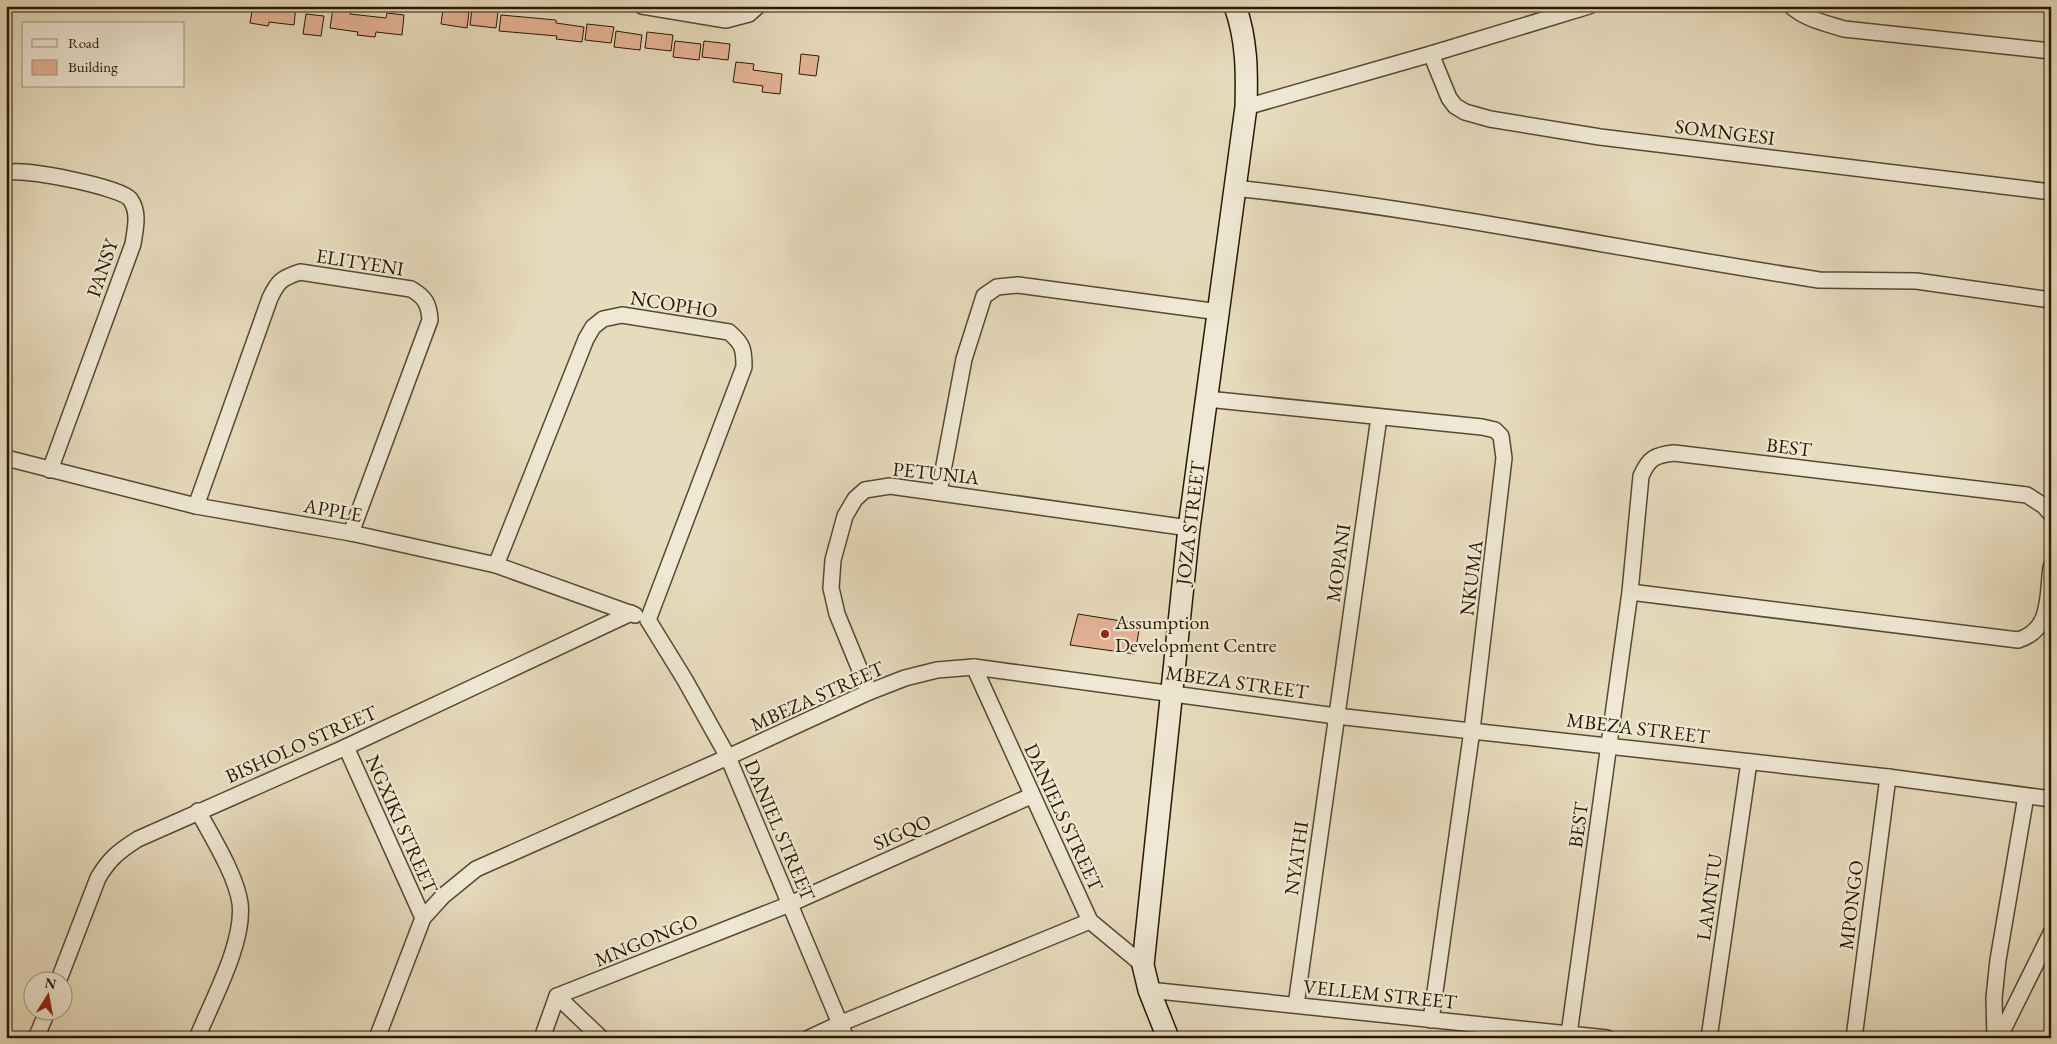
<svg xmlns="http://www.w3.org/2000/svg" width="2057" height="1044" font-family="'EB Garamond',serif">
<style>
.building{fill:#e5b396;stroke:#281801}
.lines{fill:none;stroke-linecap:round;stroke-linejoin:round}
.street-casing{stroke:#584930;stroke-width:18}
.secondary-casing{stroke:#281801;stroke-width:24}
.street{stroke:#efe8d4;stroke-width:15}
.secondary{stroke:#efe8d4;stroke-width:21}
.poi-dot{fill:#8f2418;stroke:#efe8d4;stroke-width:2}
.labels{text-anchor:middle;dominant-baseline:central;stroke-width:4.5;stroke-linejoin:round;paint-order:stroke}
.street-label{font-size:20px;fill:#281801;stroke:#efe8d4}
.poi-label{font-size:20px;fill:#281801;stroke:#efe8d4;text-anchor:start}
</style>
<rect width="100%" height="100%" fill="#e7dbbd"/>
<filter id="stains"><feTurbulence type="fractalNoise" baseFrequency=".004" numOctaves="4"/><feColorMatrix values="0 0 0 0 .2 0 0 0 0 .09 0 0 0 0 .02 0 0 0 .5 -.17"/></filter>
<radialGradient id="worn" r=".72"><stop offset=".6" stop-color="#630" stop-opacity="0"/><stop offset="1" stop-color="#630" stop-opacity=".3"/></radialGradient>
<g class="building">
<polygon points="253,6 296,6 294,25 269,22 268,26 250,23"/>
<polygon points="333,8 351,10 350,14 386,18 387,13 404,15 402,35 376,32 375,37 357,35 358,32 330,28"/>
<polygon points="443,9 469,12 467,28 441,24"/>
<polygon points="472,9 498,12 496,28 470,25"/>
<polygon points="306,14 324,16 321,36 303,34"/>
<polygon points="501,15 556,20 556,23 584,27 582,42 556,39 557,36 499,31"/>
<polygon points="587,24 614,27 611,43 585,40"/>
<polygon points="616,31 642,35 640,50 614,47"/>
<polygon points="647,32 673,35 671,51 645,48"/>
<polygon points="675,41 701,44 699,60 673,57"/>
<polygon points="704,41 730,44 728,60 702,57"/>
<polygon points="801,54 819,56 816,76 799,74"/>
<polygon points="736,62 754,64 753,70 782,74 780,94 762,92 763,86 733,82"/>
<polygon points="1078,614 1140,624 1135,654 1070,645"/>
</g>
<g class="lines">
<g class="street-casing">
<g id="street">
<polyline points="642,6 726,20 749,14 758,6"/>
<path d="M1791,6C1805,19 1825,23 1844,29L2051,51"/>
<polyline points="1431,54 1449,98 1455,106 1465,112 1490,119 1600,137 2051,192"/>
<polyline points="1246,107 1431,54 1589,6"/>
<path d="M6,173C21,167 120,187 130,199C140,212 135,230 133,244L50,470"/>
<path d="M1234,188C1422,208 1608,247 1794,276L1819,280L1916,281L2051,300"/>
<polyline points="1207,399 1482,427 1495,430 1501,436 1504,458 1472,730 1431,1020"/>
<polyline points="6,458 196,506 351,533 496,565 635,615"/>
<polyline points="939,492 964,359 984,296 997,287 1018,285 1219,312"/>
<path d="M196,506L270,298C278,281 282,278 300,272L411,289C425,297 429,304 430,320L351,533"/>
<path d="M496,565L586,339L593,327L603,319L622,315L729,332C743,344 744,349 744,367L648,620"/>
<path d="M1630,592L2018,640C2052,630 2047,596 2051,567"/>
<polyline points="648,620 685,680 728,757 846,1038"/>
<polyline points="974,667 1090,921 1143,965"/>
<polyline points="869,692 837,614 831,588 833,560 845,516 855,499 865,490 890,486 1189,528"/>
<polyline points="346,747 423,918"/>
<path d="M58,982L98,878C109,859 119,851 138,839L346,747L631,613"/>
<polyline points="1149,990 1607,1038"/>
<polyline points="557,996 601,1038"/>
<polyline points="1296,1005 1379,417"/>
<path d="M1569,1034L1630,592L1641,476C1649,458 1655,455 1674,453L2027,495L2044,506L2051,514"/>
<polyline points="36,1038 47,1012"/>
<path d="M197,1038C212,1001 245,942 240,903C236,875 212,837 198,811"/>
<polyline points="377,1038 423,918 443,896 476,869 728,757 869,692 905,678 937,670 974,667 1336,716 1888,777 2051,799"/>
<polyline points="542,1038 557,996 790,904 1031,796"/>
<polyline points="809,1038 839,1024 1090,921"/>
<polyline points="1709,1038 1749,762"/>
<polyline points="1854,1038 1888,777"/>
<polyline points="1995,1038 1994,998 1998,960 2026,796"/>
<polyline points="1999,1038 2051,933"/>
</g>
</g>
<g class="secondary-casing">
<path id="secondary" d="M1168,1038L1149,990L1143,965L1189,528L1246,107C1247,72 1247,40 1235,6"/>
</g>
<use href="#street" class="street"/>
<use href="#secondary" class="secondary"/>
</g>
<circle class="poi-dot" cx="1105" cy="634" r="5"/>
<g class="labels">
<g class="street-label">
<text transform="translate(1725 132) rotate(7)">SOMNGESI</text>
<text transform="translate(360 262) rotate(9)">ELITYENI</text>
<text transform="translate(102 268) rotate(-71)">PANSY</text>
<text transform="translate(674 304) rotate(9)">NCOPHO</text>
<text transform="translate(1789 447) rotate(7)">BEST</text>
<text transform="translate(936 473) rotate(6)">PETUNIA</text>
<text transform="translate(333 510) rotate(10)">APPLE</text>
<text transform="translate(1190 523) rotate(-83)">JOZA STREET</text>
<text transform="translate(1338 563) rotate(-82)">MOPANI</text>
<text transform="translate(1471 578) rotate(-83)">NKUMA</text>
<text transform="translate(1237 682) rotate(8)">MBEZA STREET</text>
<text transform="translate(817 696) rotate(-24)">MBEZA STREET</text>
<text transform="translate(1638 728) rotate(7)">MBEZA STREET</text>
<text transform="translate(301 744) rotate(-24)">BISHOLO STREET</text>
<text transform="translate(1064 817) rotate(65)">DANIELS STREET</text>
<text transform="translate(402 824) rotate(66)">NGXIKI STREET</text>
<text transform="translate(1578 825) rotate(-82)">BEST</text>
<text transform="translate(780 830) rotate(67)">DANIEL STREET</text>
<text transform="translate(902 832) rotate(-24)">SIGQO</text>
<text transform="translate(1296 858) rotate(-82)">NYATHI</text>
<text transform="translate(1709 897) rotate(-82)">LAMNTU</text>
<text transform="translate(1851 905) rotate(-83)">MPONGO</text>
<text transform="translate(646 940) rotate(-22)">MNGONGO</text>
<text transform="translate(1380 994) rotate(6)">VELLEM STREET</text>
</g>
<g class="poi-label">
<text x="1115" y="622">Assumption<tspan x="1115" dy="23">Development Centre</tspan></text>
</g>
</g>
<rect width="2057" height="1044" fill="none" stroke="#e7dbbd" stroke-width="25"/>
<rect x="8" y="8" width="2042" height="1029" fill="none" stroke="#281801" stroke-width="2.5"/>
<rect x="12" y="12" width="2032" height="1019" fill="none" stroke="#281801"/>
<rect x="22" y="22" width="162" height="65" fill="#efe8d4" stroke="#9f9580"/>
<rect x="32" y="39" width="25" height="8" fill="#efe8d4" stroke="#9f9580"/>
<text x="68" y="48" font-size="15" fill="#281801">Road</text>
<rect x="32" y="60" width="25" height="15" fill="#e5b396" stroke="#9f9580"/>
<text x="68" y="72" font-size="15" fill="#281801">Building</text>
<g transform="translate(48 996) rotate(11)"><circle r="24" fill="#efe8d4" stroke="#9f9580"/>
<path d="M0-4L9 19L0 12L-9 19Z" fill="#8f2418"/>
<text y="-8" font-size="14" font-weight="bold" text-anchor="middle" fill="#281801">N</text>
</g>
<rect width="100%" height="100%" filter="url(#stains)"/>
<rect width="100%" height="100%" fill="url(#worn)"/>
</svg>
